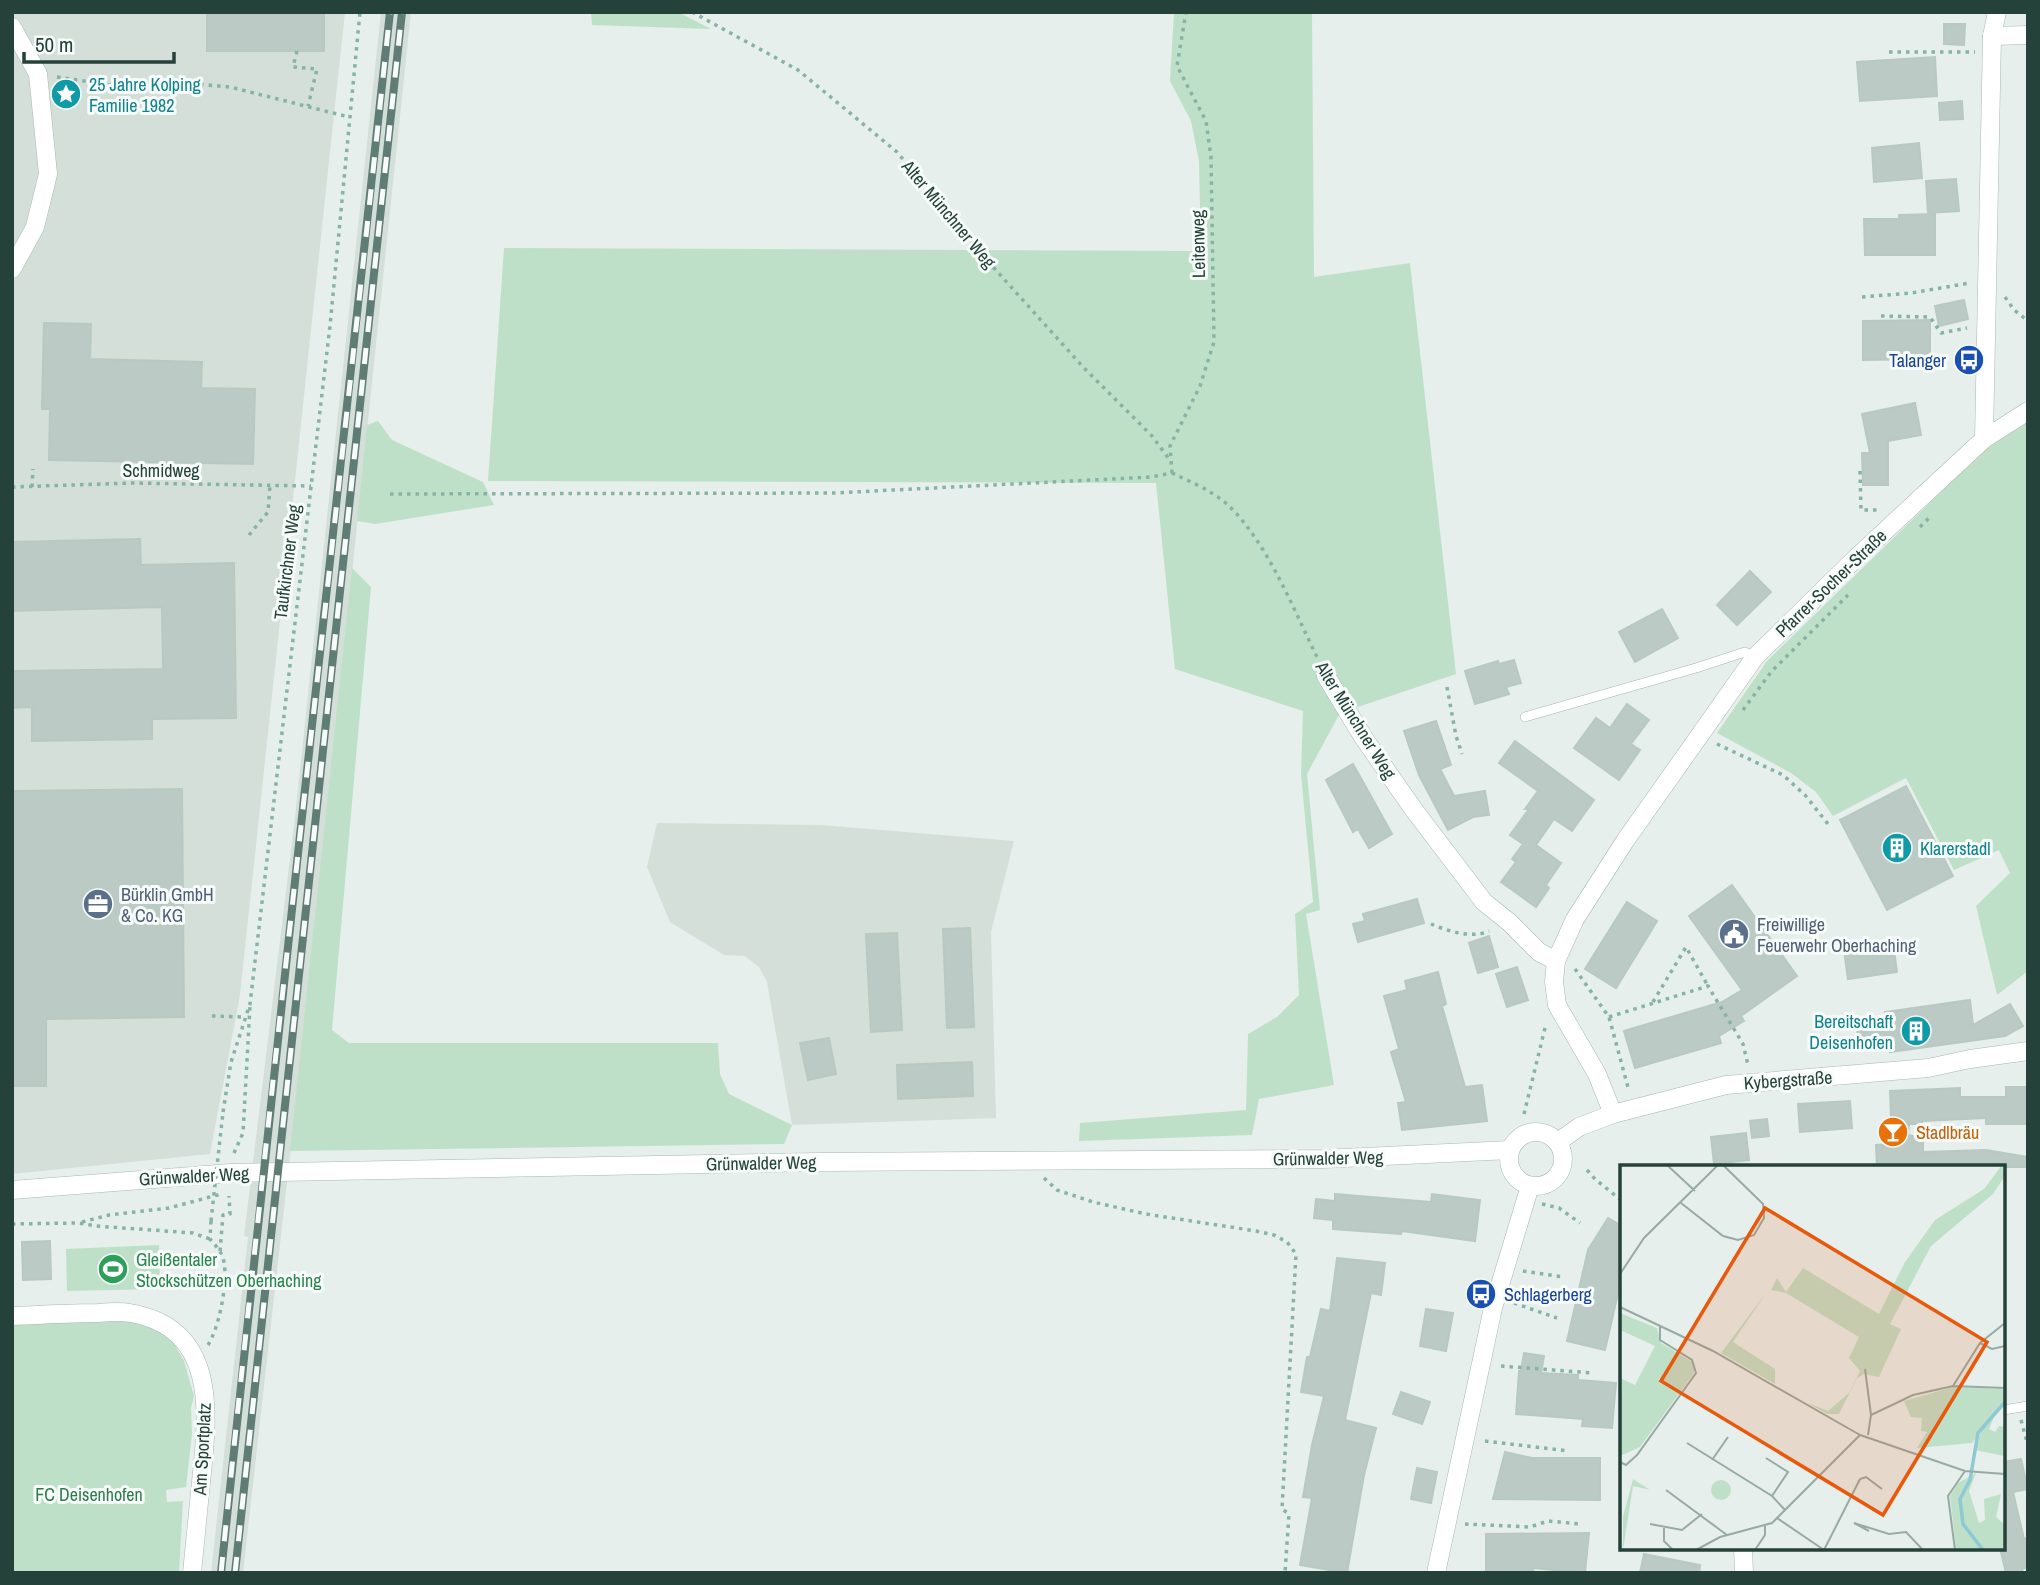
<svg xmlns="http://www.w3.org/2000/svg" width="2040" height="1585" font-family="'Archivo Narrow',sans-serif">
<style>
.built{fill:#d4dfda}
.green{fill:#bfe0c8}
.building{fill:#bbcac4;stroke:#b8c9c2;stroke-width:2}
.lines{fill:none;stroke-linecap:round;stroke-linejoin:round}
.lane-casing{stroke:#a8b8b2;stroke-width:10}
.street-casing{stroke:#a8b8b2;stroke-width:19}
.path{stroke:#86b3a5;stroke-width:3.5;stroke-dasharray:3.5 5;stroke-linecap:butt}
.lane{stroke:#fff;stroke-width:9}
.street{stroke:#fff;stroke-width:18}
.rail-casing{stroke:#5f7d75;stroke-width:8}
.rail{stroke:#f7fbf9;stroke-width:5;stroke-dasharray:16;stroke-linecap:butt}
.path-bridge{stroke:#86b3a5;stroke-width:3.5;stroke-dasharray:3.5 5;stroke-linecap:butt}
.labels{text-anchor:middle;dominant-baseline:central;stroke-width:6;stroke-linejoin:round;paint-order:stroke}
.culture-label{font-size:18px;fill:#0d838f;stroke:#f7fbf9;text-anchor:start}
.street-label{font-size:18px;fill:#24423a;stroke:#f7fbf9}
.transit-label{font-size:18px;fill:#164399;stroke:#f7fbf9;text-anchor:end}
.service-label{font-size:18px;fill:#4e5e75;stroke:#f7fbf9;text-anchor:start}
.food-label{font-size:18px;fill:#c56008;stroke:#f7fbf9;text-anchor:start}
.leisure-label{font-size:18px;fill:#27864d;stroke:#f7fbf9;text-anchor:start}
.park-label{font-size:18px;fill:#2d7a4b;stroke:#f7fbf9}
.inset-river{fill:none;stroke:#8ec9d4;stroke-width:3.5}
.inset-road{fill:none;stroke:#98aaa4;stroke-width:2}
.view{fill:#e8590c;fill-opacity:0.15;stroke:#e8590c;stroke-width:3.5}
.inset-edge{fill:none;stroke:#24423a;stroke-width:3.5}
</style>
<rect width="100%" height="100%" fill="#e6efeb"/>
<g class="built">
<polygon points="12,12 345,12 240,995 210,1154 12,1174"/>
<polygon points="381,12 411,12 302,1049 243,1573 211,1573 248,1237 244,1236 294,826"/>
<polygon points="657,823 821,825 1014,841 991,932 996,1118 792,1125 767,982 759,967 745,956 724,955 670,922 647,867"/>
</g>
<g class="green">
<polygon points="591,12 678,12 711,29 592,25"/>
<polygon points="1174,12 1312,12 1314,277 1410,263 1456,674 1340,713 1307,774 1320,910 1306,914 1334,1085 1259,1099 1252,1135 1079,1141 1080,1123 1246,1110 1248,1034 1277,1017 1299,995 1295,914 1313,902 1301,774 1303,711 1175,669 1156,483 488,481 504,248 1201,251 1199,161 1191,121 1170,81"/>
<polygon points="2028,418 2028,971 1997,995 1976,906 2010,873 1999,850 1954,870 1906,778 1833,816 1816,792 1791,773 1717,733 1767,661 1989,445"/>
<polygon points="378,421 392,440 483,482 494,505 375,524 357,521 367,425"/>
<polygon points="352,568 371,587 332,1030 349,1043 718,1043 720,1074 729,1094 792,1125 784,1144 290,1151"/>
<polygon points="159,1245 160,1289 67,1291 66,1249"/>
<polygon points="127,1319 153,1327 172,1340 184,1361 194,1396 191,1408 192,1433 186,1487 166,1490 167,1502 183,1501 179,1573 12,1573 12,1324"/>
</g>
<g class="building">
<rect x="207" y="12" width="117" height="39"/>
<polygon points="1944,24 1965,24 1964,45 1944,44"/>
<polygon points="1935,57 1937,96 1860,101 1857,62"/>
<polygon points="1962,101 1963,119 1940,120 1939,103"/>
<polygon points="1919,143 1922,178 1874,182 1872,148"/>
<polygon points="1956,179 1959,211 1928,213 1926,181"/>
<polygon points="1935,214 1935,255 1865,255 1864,219 1899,219 1899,215"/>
<polygon points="1964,300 1968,319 1939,326 1935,306"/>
<polygon points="1930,320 1930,359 1863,360 1863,321"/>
<polygon points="44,323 91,324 90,359 202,362 201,388 255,389 253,464 49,460 50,409 42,409"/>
<polygon points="1915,403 1921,435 1888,441 1888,485 1863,485 1862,453 1870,453 1862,414"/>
<polygon points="140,539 141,565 234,563 236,718 152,719 152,739 32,741 32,707 12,708 12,671 163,669 162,607 12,611 12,542"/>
<polygon points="1750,571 1771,592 1737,625 1717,605"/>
<polygon points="1662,609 1678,638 1635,662 1619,632"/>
<polygon points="1514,660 1521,683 1506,687 1509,694 1475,704 1465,671 1498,661 1499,664"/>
<polygon points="1627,704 1649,720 1631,744 1640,750 1619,780 1574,748 1596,718 1610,728"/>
<polygon points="1436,721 1451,765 1440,769 1454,796 1485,791 1489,815 1473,817 1448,830 1419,775 1404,731"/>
<polygon points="1515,741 1594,800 1572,831 1554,819 1536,845 1561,863 1546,885 1549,888 1536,907 1501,882 1516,862 1512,859 1523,844 1510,835 1529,809 1525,809 1538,791 1499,763"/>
<polygon points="1353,764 1392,834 1369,848 1358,829 1353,832 1326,780"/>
<polygon points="1906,786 1953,876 1887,910 1840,820"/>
<polygon points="182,789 184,1017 46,1019 46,1086 12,1086 12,791"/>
<polygon points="1732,885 1797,976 1741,1016 1744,1021 1719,1036 1721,1043 1635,1068 1624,1031 1722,1002 1742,990 1689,916"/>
<polygon points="1417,899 1424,923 1358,942 1353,924 1365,921 1363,914"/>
<polygon points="1627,902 1657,921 1616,988 1585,969"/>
<polygon points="970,928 974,1027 947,1028 943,929"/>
<polygon points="897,933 902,1030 871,1032 866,934"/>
<polygon points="1489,936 1498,967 1478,973 1469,943"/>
<polygon points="1893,943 1897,972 1848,979 1844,950"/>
<polygon points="1517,967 1528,1000 1507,1007 1496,974"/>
<polygon points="1438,972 1446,1004 1442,1006 1465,1087 1482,1085 1487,1121 1402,1130 1398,1103 1406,1102 1391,1052 1399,1049 1384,996 1407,990 1405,981"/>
<polygon points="1970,1000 1973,1025 2010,1004 2023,1026 2005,1036 1890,1052 1889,1045 1860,1049 1856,1022 1886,1018 1885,1012"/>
<polygon points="829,1038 836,1074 808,1080 800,1043"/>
<polygon points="972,1062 973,1096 898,1099 897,1065"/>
<polygon points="2006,1087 2028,1087 2028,1124 1986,1124 1986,1118 1922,1121 1922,1124 1909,1124 1908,1135 1923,1138 1923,1152 1986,1150 2028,1157 2028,1167 1877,1167 1876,1145 1892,1144 1890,1091 1960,1088 1960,1097 2006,1097"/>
<polygon points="1850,1101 1852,1128 1800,1132 1798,1104"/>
<polygon points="1767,1119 1769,1136 1752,1138 1750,1121"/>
<polygon points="1746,1133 1749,1160 1714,1164 1711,1137"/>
<polygon points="1335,1194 1431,1202 1432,1194 1480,1200 1475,1241 1402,1231 1401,1234 1333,1229 1333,1220 1314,1218 1316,1199 1335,1201"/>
<polygon points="1608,1218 1622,1226 1622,1276 1605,1350 1567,1341 1588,1250"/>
<polygon points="50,1241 51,1279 23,1280 22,1242"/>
<polygon points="1337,1258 1385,1263 1381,1295 1371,1293 1345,1420 1376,1428 1364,1475 1347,1573 1300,1565 1312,1498 1303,1497 1312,1445 1324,1396 1301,1392 1307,1357 1310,1357 1321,1309 1330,1311"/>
<polygon points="1426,1309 1453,1313 1446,1351 1420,1346"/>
<polygon points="1524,1353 1544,1356 1541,1373 1578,1375 1578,1380 1616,1383 1612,1428 1582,1426 1583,1419 1516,1414 1519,1371 1521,1371"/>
<polygon points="1401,1392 1430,1402 1422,1424 1393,1414"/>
<polygon points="1505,1452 1532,1458 1600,1458 1600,1500 1493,1499"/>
<polygon points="2021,1459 2028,1489 2013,1492 2024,1539 2028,1538 2028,1567 2022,1569 2023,1573 2006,1573 2000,1548 2003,1548 2003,1462"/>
<polygon points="1417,1468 1437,1472 1431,1503 1411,1499"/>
<polygon points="1589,1533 1585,1573 1533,1568 1533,1573 1486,1573 1486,1534"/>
<polygon points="1644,1554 1700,1565 1699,1573 1640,1573"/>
</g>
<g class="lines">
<g class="lane-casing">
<g id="lane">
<polyline points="1525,717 1696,668 1745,652 1755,657"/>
<polyline points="2003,1410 2028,1406"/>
</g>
</g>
<g class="street-casing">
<g id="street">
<polyline points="12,27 38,74 48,174 35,227 12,269"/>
<polyline points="1992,36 2028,35"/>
<polyline points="1984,439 1992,36 1997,12"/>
<polyline points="1326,676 1363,737 1414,810 1484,902 1509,922 1539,952 1556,961"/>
<polyline points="1613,1114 1597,1074 1557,1005 1554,982 1556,961 1575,919 1625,841 1755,657 1857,557 1984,439 2028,411"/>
<circle cx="1536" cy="1159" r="27"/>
<polyline points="1558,1142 1579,1127 1613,1114 1726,1085 1928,1068 1970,1059 2028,1051"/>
<polyline points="12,1190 231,1173 820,1162 1323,1159 1510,1150"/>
<path d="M12,1316C41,1315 69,1313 98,1313C108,1312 120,1311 130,1313C219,1328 208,1415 201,1482C198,1512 195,1543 192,1573"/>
<polyline points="1743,1548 1744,1573"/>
<polyline points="1436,1573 1493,1308 1530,1186"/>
</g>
</g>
<g class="path">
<polyline points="692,12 798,70 897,152 994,268 1084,368 1152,436 1169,459"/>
<polyline points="297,51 293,67 317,69 308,106"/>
<polyline points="1889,52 1975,52"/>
<polyline points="57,77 143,90 196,84 230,87 349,117"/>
<polyline points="1862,297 1911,293 1970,283"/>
<polyline points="2005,297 2014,310 2028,321"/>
<polyline points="1881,316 1930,317 1941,333 1967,328"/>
<polyline points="1860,471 1861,510 1879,510"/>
<polyline points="1172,473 1170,446 1200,386 1214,342 1211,157 1206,121 1177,66 1186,12"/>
<path d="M1172,473C1191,482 1213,491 1229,506C1269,545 1294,611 1319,661"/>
<polyline points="12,487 132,483 311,486"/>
<polyline points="32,487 33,469"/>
<polyline points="390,494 834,493 1151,477 1172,473"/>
<polyline points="1920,527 1932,515"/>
<polyline points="249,535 268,512 270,485"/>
<polyline points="1447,687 1456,736 1462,754"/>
<polyline points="1743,710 1771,672 1848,595"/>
<polyline points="1717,744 1783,775 1805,795 1828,824"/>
<path d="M1431,924C1448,931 1472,939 1489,931"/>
<polyline points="1575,969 1609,1017 1629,1091"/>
<polyline points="1653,1002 1686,947 1708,986"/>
<polyline points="212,1016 244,1017"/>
<polyline points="1609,1017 1708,986 1743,1044 1748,1065"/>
<polyline points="223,1112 231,1062 250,1004 330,326 360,12"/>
<polyline points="1524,1114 1546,1024"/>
<polyline points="234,1153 243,1133 250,1006"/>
<polyline points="1587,1170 1595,1179 1622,1201"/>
<polyline points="1044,1178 1057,1190 1093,1202 1146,1214 1256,1231 1274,1235 1287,1242 1296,1254 1282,1509 1289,1514 1285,1573"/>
<polyline points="1542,1204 1559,1208 1580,1223"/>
<polyline points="82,1222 109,1215 169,1208 221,1194"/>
<polyline points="12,1224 79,1223 96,1226 193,1233 210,1239"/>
<polyline points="220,1251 223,1215 230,1214 229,1196"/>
<polyline points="1523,1271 1564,1277"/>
<polyline points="1514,1303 1557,1318"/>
<path d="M208,1345C219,1328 228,1283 224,1263C223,1253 216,1246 210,1239L211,1221"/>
<polyline points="1501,1366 1593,1373"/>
<polyline points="2021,1420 2028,1446"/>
<polyline points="1485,1441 1569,1451"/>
<polyline points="1465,1524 1530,1527 1548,1521 1581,1524"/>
</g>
<use href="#lane" class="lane"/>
<use href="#street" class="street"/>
<g class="rail-casing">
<g id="rail">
<path d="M221,1573C274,1052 335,533 390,12"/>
<polyline points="235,1573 402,12"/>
</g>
</g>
<use href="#rail" class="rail"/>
<polyline class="path-bridge" points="211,1221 223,1112"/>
</g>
<defs>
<g id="sight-disc" transform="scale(1.575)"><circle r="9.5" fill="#0f9aa8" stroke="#f7fbf9"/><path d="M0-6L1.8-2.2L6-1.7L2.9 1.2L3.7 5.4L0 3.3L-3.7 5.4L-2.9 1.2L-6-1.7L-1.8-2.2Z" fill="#fff"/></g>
<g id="bus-disc" transform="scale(1.575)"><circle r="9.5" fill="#1a4fb4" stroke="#f7fbf9"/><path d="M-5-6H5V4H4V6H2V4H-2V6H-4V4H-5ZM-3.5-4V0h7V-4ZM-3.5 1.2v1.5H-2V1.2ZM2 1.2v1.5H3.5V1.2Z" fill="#fff"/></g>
<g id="building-disc" transform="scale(1.575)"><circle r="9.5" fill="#0f9aa8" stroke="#f7fbf9"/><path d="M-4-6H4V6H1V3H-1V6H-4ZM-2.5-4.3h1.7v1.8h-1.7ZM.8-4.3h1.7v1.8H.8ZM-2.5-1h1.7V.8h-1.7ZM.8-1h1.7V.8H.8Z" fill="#fff"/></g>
<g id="office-disc" transform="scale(1.575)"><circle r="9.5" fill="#5c6f8a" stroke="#f7fbf9"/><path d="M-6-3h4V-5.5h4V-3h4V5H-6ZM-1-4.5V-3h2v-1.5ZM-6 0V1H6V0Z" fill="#fff"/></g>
<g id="civic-disc" transform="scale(1.575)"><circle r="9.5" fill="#5c6f8a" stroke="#f7fbf9"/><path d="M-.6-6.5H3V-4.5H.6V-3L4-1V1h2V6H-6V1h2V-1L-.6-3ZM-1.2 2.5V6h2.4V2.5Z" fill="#fff"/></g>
<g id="bar-disc" transform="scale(1.575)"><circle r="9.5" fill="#e8710a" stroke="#f7fbf9"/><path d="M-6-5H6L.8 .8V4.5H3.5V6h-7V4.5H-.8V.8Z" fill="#fff"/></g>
<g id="stadium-disc" transform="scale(1.575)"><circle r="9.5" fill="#2e9e5b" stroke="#f7fbf9"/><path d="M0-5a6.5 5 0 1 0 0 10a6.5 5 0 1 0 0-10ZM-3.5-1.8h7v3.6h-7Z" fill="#fff"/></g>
</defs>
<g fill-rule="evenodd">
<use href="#sight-disc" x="66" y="94"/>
<use href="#bus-disc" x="1969" y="360"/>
<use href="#building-disc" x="1897" y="848"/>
<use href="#office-disc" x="98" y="904"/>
<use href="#civic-disc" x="1734" y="934"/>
<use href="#building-disc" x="1916" y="1031"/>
<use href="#bar-disc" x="1893" y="1132"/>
<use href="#stadium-disc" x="113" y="1269"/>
<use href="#bus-disc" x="1481" y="1294"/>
</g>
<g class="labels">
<g class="culture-label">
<text x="89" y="84">25 Jahre Kolping<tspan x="89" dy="21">Familie 1982</tspan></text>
<text x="1920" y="848">Klarerstadl</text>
<text x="1893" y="1021" text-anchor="end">Bereitschaft<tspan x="1893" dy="21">Deisenhofen</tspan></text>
</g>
<g class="street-label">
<text transform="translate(949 214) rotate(50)">Alter Münchner Weg</text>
<text transform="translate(1198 244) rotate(-91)">Leitenweg</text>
<text x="161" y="470">Schmidweg</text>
<text transform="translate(287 562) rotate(-83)">Taufkirchner Weg</text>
<text transform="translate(1831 583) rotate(-44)">Pfarrer-Socher-Straße</text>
<text transform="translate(1356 720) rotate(58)">Alter Münchner Weg</text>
<text transform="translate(1788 1080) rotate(-4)">Kybergstraße</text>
<text transform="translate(1328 1158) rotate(-1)">Grünwalder Weg</text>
<text transform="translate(761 1163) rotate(-1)">Grünwalder Weg</text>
<text transform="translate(194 1176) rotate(-3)">Grünwalder Weg</text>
<text transform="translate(202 1449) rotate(-87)">Am Sportplatz</text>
</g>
<g class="transit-label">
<text x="1946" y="360">Talanger</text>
<text x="1504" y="1294" text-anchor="start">Schlagerberg</text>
</g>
<g class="service-label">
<text x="121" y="894">Bürklin GmbH<tspan x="121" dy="21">&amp; Co. KG</tspan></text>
<text x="1757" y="924">Freiwillige<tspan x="1757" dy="21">Feuerwehr Oberhaching</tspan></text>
</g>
<g class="food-label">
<text x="1916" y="1132">Stadlbräu</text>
</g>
<g class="leisure-label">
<text x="136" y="1259">Gleißentaler<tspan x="136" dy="21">Stockschützen Oberhaching</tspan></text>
</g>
<g class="park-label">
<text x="89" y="1494">FC Deisenhofen</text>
</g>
</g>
<g transform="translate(1620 1165)">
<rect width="385" height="385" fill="#e6efeb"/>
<path d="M382,0L385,11L373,29L311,81L270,159L281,164L259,212L244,209L237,213L219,249H207L188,238L208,246L229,228L240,206L229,193L239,172L166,128L151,125L157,113L166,127L183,103L259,149L285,97L315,55L364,24ZM146,128L113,177L155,204V219L101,188ZM0,148L37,163L41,178L74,198V208L20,282L0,291V213L15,220L35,181L0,165ZM333,222L385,224V236L352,278L297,283L307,267L301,266L302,253L291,252L284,236ZM374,252L369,264L375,267L379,261L385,262L384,291L355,285L361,267ZM356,308L349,326L359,358L365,355L364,334L381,329L376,352L385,360V385H336L330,331L338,318ZM13,314L30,325L13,321L3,385V352ZM91 325a10 10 0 1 1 20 0a10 10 0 1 1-20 0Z" fill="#bfe0c8"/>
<path class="inset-river" d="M363,385L343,359L340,334L350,315L358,268L385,237"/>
<path class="inset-road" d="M47,0L75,26M61,38L103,71L118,75L134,70L144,53L143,39L103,0M0,109L24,73L98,0M0,142L93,186L240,270M360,178L372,184L385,181M245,204L251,250M333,221L360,178L385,158M248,270L251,250L293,230L333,221L385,223M67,278L152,331L165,345M146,293L168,307L152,331M92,295L108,272M0,297L6,300L17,290L76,208L72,195L40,175V161M240,314L246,312L262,324M46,325L107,370M157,353L204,385M30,359L62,365L82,349M44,363V376L53,385M249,366L234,358L269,369L286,367L303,385M76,385L100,372L152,358L240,270L345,306L385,309M135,385L145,370V361M204,385L240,314M335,385L328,331L345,306"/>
<path class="view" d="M145,43L367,177L263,350L41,216Z"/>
<rect width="385" height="385" class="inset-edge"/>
</g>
<rect width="2040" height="1585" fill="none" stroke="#24423a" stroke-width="28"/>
<path d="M24 52v10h150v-10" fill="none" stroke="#24423a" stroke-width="3.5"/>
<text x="35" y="52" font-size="21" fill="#24423a" stroke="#f7fbf9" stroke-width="5" paint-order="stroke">50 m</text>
</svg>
